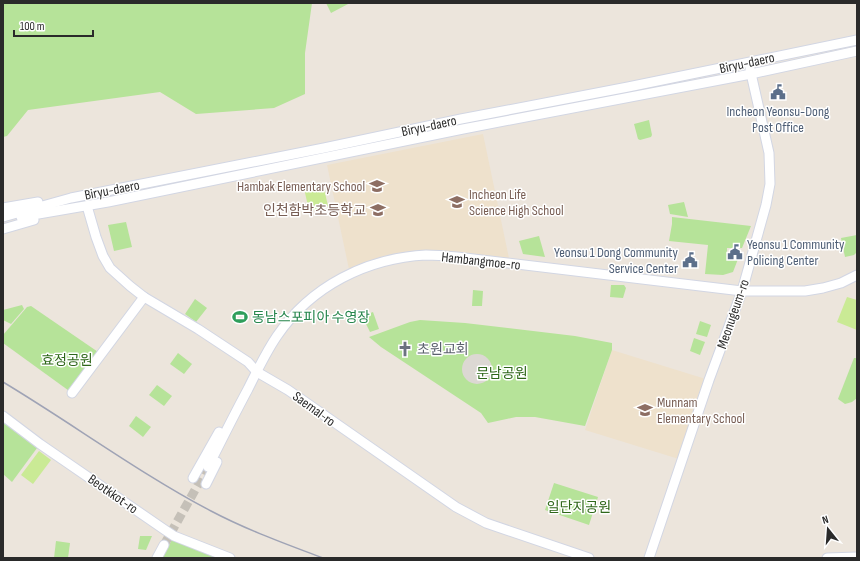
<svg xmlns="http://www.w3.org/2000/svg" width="860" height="561" font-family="'Sofia Sans Condensed','Noto Sans KR',sans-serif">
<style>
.education{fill:#eee1cc}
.green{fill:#b6e399}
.pitch{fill:#caea95}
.plaza{fill:#dcd8d3}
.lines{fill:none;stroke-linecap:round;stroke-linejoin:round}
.secondary-tunnel{stroke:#c5c0b8;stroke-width:9;stroke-dasharray:9 4.5;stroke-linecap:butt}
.secondary-casing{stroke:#d2d6e3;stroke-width:11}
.secondary{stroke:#fff;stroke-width:9}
.rail{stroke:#9fa3b5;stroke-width:1.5}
.labels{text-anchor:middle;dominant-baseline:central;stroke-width:3;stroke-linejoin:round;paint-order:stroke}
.street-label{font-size:14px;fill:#2a2a2a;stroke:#fff}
.service-label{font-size:14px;fill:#4e5e75;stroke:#fff}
.education-label{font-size:14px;fill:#785e54;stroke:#fff;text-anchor:end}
.leisure-label{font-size:14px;fill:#27864d;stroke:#fff;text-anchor:start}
.worship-label{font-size:14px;fill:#5b616d;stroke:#fff;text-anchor:start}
.park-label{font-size:14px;fill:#2f671a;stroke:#fff}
</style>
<rect width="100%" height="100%" fill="#ece5dc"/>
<g class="education">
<polygon points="483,134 510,263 427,255 350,274 327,165"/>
<polygon points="612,350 709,380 682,460 585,430"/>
</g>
<g class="green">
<polygon points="3,3 312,3 305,53 305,94 274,108 196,114 160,92 28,110 7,136 3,137"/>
<polygon points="326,3 350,3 331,13"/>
<polygon points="649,120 652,135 651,137 640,140 638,139 634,124"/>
<polygon points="684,202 688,217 670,214 668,205"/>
<polygon points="672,217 751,226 742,248 727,248 727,257 738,259 733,272 723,275 705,274 708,245 669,241 672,224"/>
<polygon points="126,222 132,247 114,251 108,225"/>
<polygon points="857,235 857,252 854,255 845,257 841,238"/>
<polygon points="539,236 545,257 523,254 519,241"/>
<polygon points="611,285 624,285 626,288 623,298 610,297"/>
<polygon points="473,290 483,291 482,306 472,306"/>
<polygon points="195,299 207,308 196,322 185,314"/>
<polygon points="22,305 24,309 11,324 3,320 3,310"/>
<polygon points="31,306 101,354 72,393 3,343 3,335 27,307"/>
<polygon points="373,312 379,329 370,332 362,316"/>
<polygon points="420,320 465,323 575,336 612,343 612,350 585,426 535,417 516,417 488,423 481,413 381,347 369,337 410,322"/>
<polygon points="700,321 711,325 707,337 696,334"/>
<polygon points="694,338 705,342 700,355 690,351"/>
<polygon points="178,353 192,364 184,374 170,364"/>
<polygon points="854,358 857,358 857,398 852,402 845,404 838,399"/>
<polygon points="157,385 172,396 164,406 149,395"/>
<polygon points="3,416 40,444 12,482 3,474"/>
<polygon points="136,416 151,427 143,437 129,426"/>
<polygon points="554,483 598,497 589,525 545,510"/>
<polygon points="140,536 152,536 146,550 138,549"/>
<polygon points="174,536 231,558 162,558"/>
<polygon points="56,541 70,543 68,558 54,558"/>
</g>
<g class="pitch">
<polygon points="323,184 328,206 309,211 304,188"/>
<polygon points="847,297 857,300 857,330 837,322"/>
<polygon points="39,451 51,460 33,484 21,475"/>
</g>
<circle class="plaza" cx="477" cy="369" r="15"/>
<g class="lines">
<polyline class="secondary-tunnel" points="164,545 208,467"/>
<g class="secondary-casing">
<g id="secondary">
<polyline points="87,206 96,237 103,256 110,268 130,286 144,297 198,329 248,362 257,372 288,390 456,507 486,523 589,558"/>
<polyline points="3,208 38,202"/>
<polyline points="3,217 71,198 324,148 461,119 628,87 857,40"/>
<polyline points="21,217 108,202 463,129 751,74 857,51"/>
<polyline points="3,229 34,220"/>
<polyline points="72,393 144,297"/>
<polyline points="3,416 40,444 165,530 174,536 230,558"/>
<path d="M208,467C221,441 234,415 248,389C257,371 266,352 277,336C311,286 367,258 426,255C436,255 447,256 457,257L742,291H805L823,288L841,283L857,275"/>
<polyline points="193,478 219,432"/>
<polyline points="206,484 217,462"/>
<polyline points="157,558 164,545"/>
<polyline points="649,558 709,380 742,291 766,205 770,184 769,153 750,69"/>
<polyline points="827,558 857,557"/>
</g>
</g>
<use href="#secondary" class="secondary"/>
<path class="rail" d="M3,382C73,424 139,473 211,511C247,530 286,544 323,558"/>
</g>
<defs>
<g id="civic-bare" transform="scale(1.2)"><path d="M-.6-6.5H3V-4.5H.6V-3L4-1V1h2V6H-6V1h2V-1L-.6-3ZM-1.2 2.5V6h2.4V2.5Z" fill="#5c6f8a" stroke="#fff" stroke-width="2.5" paint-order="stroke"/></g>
<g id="school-bare" transform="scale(1.2)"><path d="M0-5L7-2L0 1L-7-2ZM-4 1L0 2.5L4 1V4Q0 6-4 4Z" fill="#8d6e63" stroke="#fff" stroke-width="2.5" paint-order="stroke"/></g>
<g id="stadium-bare" transform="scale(1.2)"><path d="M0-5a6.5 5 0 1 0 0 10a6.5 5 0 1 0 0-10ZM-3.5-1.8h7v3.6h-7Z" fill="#2e9e5b" stroke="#fff" stroke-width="2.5" paint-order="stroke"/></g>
<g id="church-bare" transform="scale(1.2)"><path d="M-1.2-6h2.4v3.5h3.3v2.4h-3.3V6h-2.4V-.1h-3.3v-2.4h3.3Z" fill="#6b7280" stroke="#fff" stroke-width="2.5" paint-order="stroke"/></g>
</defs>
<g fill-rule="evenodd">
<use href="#civic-bare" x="778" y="92"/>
<use href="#school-bare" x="377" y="186"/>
<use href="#school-bare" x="457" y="202"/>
<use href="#school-bare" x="378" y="210"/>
<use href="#civic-bare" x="735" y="252"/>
<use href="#civic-bare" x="690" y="260"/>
<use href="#stadium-bare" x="240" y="317"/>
<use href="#church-bare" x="405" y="349"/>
<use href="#school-bare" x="645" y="410"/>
</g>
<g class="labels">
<g class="street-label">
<text transform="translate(747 63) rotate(-12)">Biryu-daero</text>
<text transform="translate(429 126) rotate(-12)">Biryu-daero</text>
<text transform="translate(112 190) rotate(-11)">Biryu-daero</text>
<text transform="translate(481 261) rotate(6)">Hambangmoe-ro</text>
<text transform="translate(733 314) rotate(-71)">Meonugeum-ro</text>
<text transform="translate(314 409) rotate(36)">Saemal-ro</text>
<text transform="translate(113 494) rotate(35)">Beotkkot-ro</text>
</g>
<g class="service-label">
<text x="778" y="111">Incheon Yeonsu-Dong<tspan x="778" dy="16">Post Office</tspan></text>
<text x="747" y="244" text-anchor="start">Yeonsu 1 Community<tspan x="747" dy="16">Policing Center</tspan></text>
<text x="678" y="252" text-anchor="end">Yeonsu 1 Dong Community<tspan x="678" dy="16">Service Center</tspan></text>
</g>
<g class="education-label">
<text x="365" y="186">Hambak Elementary School</text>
<text x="469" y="194" text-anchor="start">Incheon Life<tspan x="469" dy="16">Science High School</tspan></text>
<text x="366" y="210">인천함박초등학교</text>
<text x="657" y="402" text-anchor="start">Munnam<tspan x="657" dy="16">Elementary School</tspan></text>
</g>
<g class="leisure-label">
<text x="252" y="317">동남스포피아 수영장</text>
</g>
<g class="worship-label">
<text x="417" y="349">초원교회</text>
</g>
<g class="park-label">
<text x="67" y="360">효정공원</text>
<text x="502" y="373">문남공원</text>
<text x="579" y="507">일단지공원</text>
</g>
</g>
<rect width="860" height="561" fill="none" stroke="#2a2a2a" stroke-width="8"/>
<g transform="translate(828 529) rotate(343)" stroke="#ffffff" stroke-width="3" paint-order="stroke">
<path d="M0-3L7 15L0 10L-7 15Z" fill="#2a2a2a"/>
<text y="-6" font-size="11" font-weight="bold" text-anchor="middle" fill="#2a2a2a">N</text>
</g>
<path d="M14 30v6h79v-6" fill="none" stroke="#2a2a2a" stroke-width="2"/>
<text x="20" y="30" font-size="12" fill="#2a2a2a" stroke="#ffffff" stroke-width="3" paint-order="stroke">100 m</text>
</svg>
